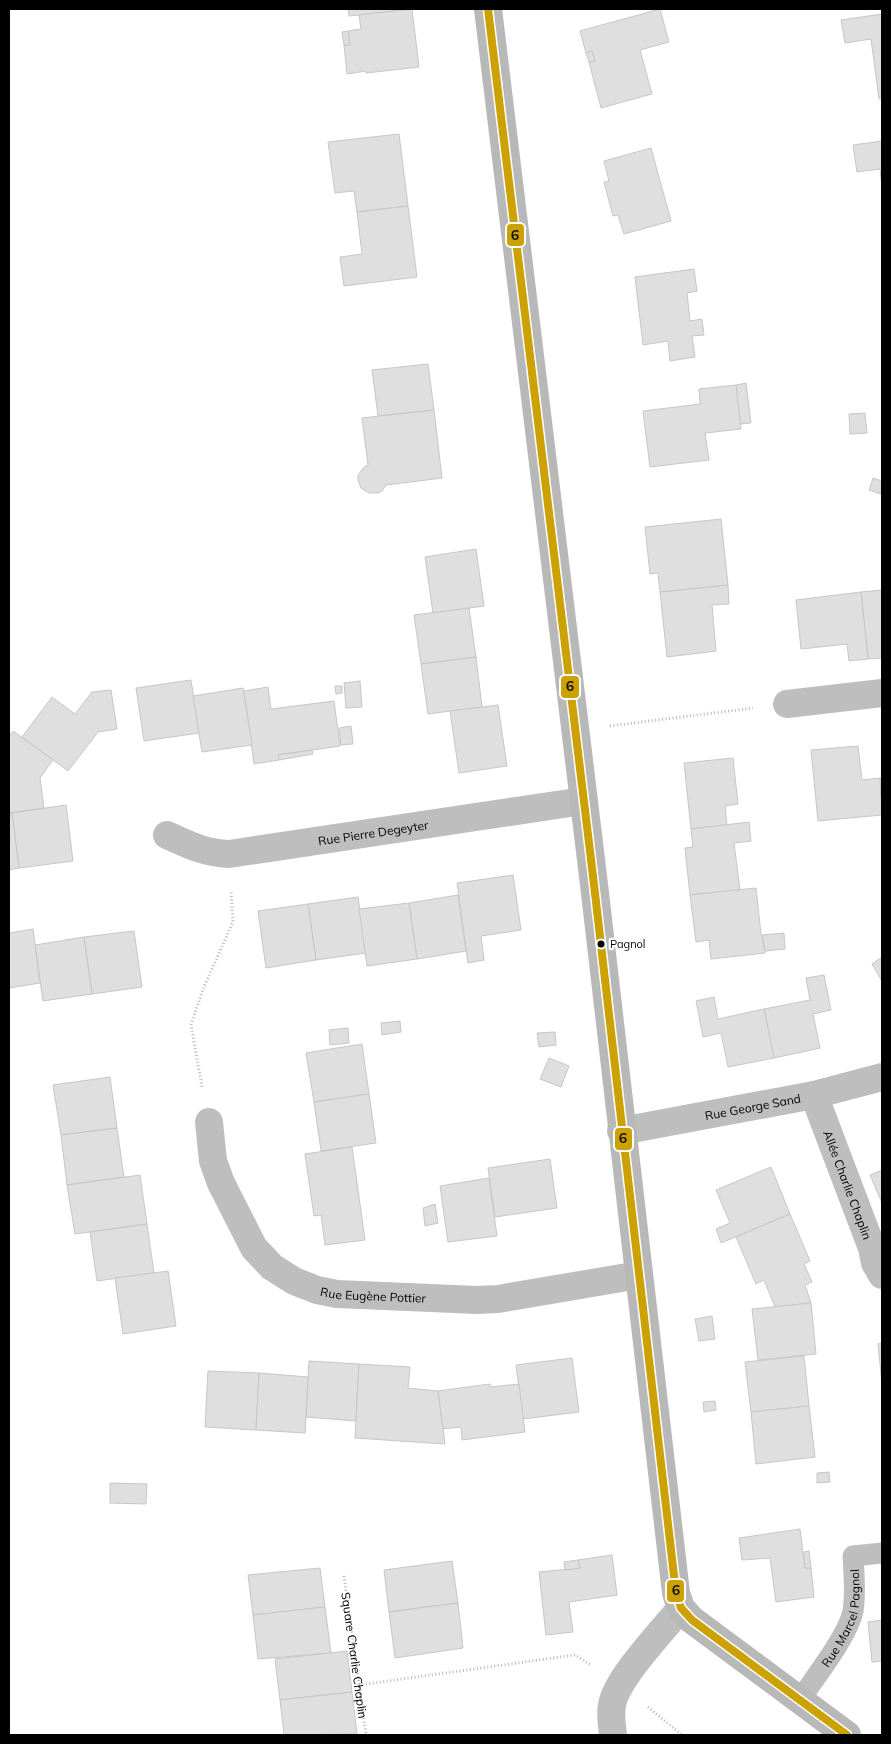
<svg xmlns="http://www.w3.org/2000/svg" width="891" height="1744" font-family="Mulish,sans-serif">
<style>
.building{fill:#dfdfdf;stroke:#c7c7c7}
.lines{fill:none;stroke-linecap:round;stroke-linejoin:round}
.path{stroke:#b9b9b9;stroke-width:3;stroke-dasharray:1 2.5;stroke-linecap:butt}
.lane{stroke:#bebebe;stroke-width:21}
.street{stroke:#bebebe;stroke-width:28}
.secondary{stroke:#b8b8b8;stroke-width:28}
.bus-1-casing{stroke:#fff;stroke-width:11}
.bus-1{stroke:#cca103;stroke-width:8}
.bus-dot{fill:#000;stroke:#fff;stroke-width:2}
.labels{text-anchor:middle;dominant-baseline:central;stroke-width:4.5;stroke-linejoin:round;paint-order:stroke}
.bus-label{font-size:11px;fill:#000;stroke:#fff;text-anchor:start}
.street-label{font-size:12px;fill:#000;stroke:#fff}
.line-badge{stroke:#fff;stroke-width:2}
.pale-badge-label{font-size:14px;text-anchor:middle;font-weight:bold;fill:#111}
</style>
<rect width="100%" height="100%" fill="#fff"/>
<g class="building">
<polygon points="348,9 411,9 349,16"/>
<polygon points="412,9 419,67 366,73 366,71 347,74 344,45 350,45 348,31 361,29 359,15"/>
<polygon points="660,9 669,42 640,50 652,94 601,108 589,62 595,61 592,51 586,53 580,31"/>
<polygon points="882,14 882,98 879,99 871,39 845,43 841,20"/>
<polygon points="348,31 350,45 344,45 342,32"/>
<polygon points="592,51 595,61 589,62 586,53"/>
<polygon points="399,134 408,206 357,212 354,191 335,193 328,142"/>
<polygon points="882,141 882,187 880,169 857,172 853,145"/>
<polygon points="651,148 671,221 624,234 618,215 613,216 604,182 609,181 604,161"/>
<polygon points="408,206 417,277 344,286 340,257 362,254 357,212"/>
<polygon points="694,269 697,291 687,293 690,321 702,319 704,335 692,336 695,357 670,361 668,341 643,345 635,277"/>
<polygon points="428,364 434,410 378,416 372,370"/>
<polygon points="746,383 751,423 740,424 736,385"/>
<polygon points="736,385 741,429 705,433 709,460 650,467 643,411 700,404 699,389"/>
<polygon points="434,410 442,478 386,485 382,491 378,493 369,493 361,488 358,480 358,475 364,467 368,465 362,418"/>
<polygon points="865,413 867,433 850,434 849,414"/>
<polygon points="873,478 882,481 881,494 869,490"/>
<polygon points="721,519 728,585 660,592 658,573 650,574 645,527"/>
<polygon points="476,549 484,606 433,613 425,557"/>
<polygon points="728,585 729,604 712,605 716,651 667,657 660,592"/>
<polygon points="882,590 882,658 868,659 861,592"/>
<polygon points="861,592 868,659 849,661 847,644 801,649 796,600"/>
<polygon points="469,608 476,657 421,664 414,615"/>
<polygon points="476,657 482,707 428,714 421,664"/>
<polygon points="191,680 199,733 144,741 136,688"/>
<polygon points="360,681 362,707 346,708 344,683"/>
<polygon points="335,686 342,686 342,693 336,694"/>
<polygon points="268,687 271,709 334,701 340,746 278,755 279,760 254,764 244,691"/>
<polygon points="243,688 252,745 202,752 193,696"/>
<polygon points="111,690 117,729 98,732 68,771 22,737 52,697 75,714 92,692"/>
<polygon points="498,705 507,766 459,773 450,711"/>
<polygon points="351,726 353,744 341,745 339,728"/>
<polygon points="13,731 53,760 40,778 44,808 9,813 9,737"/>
<polygon points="858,746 862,780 880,778 882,815 818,821 811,750"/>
<polygon points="312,750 313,754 279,760 278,755"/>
<polygon points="733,758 738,804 725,806 727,825 691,829 684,763"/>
<polygon points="880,778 882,778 882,803"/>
<polygon points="66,805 73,861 19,868 12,813"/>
<polygon points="9,813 12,813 19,868 9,870"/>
<polygon points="749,822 751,841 734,843 740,890 690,895 685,848 693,847 691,829"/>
<polygon points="513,875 521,930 481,936 484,960 468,963 457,883"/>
<polygon points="756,888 761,934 762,935 765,953 711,959 709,940 696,942 690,895"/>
<polygon points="458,895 466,951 417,959 409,903"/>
<polygon points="358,897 366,953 316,960 308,904"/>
<polygon points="409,903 417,959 367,966 359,909"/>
<polygon points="308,904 316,960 266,968 258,911"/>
<polygon points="33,929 40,983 9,988 9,933"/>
<polygon points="134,931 142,987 92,994 84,937"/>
<polygon points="784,933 785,949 765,951 762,935"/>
<polygon points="84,937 92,994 43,1001 35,945"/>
<polygon points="882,957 882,981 872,964"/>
<polygon points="824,975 831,1010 813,1014 820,1048 774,1058 764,1009 810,1000 806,978"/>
<polygon points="714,997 718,1019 764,1009 774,1058 728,1067 721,1033 703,1037 696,1001"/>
<polygon points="400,1021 401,1032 382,1035 381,1023"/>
<polygon points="348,1028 349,1043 330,1045 329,1030"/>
<polygon points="555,1032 556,1045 539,1047 537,1033"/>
<polygon points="362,1044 369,1094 314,1102 306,1053"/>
<polygon points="549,1058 569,1066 561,1087 540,1079"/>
<polygon points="110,1077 117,1128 61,1135 53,1085"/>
<polygon points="369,1094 376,1143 321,1151 314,1102"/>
<polygon points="117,1128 124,1177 67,1185 61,1135"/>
<polygon points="352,1147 365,1240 325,1245 321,1215 314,1216 305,1154"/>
<polygon points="550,1159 557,1208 495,1217 488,1168"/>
<polygon points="771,1167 790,1214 721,1243 716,1229 730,1223 716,1190"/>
<polygon points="882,1170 882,1203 870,1175"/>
<polygon points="140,1175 147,1224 75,1234 67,1185"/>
<polygon points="489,1178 497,1236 448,1242 440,1186"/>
<polygon points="435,1204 438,1223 425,1226 423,1208"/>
<polygon points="790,1214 810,1261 804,1264 812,1282 805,1285 811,1303 775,1307 764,1280 756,1284 736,1237"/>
<polygon points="147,1224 154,1273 97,1281 90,1232"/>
<polygon points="168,1271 176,1326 123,1334 115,1278"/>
<polygon points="811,1303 816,1354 758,1360 752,1309"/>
<polygon points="712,1316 715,1339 699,1341 695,1319"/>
<polygon points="882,1343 882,1384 878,1344"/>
<polygon points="804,1356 809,1406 751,1412 745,1362"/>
<polygon points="572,1358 579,1412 523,1419 516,1365"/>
<polygon points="309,1361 359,1364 356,1421 306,1417"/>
<polygon points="359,1364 410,1367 408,1388 438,1391 445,1444 355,1438"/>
<polygon points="208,1371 259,1373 256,1430 205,1427"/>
<polygon points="259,1373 308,1377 305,1433 256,1430"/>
<polygon points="490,1384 490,1387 519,1384 525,1432 462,1440 461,1427 443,1429 438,1391"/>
<polygon points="715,1401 716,1410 704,1412 703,1402"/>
<polygon points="809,1406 815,1457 756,1464 751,1412"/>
<polygon points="829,1472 830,1482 817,1483 817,1473"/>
<polygon points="110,1483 147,1484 146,1504 110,1503"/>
<polygon points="800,1529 805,1568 811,1568 814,1597 776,1602 770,1558 742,1560 739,1538"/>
<polygon points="809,1551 811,1568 805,1568 804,1552"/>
<polygon points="612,1555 617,1595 569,1602 573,1632 546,1635 539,1572 580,1568 578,1560"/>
<polygon points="578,1560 580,1568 565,1570 564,1562"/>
<polygon points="452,1561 458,1603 389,1612 384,1570"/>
<polygon points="320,1568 325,1607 253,1615 248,1575"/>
<polygon points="458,1603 463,1648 395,1658 389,1612"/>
<polygon points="325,1607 331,1653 258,1659 253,1615"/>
<polygon points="882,1620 882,1661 872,1662 868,1622"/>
<polygon points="347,1651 352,1692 280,1700 275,1659"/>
<polygon points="352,1692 357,1734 284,1735 280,1700"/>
</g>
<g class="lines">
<g class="path">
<polyline points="610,726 753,708"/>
<polyline points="202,1087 191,1025 203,989 233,922 231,890"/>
<path id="s1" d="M344,1576L366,1735"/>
<polyline points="359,1685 575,1655 591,1665"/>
<polyline points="648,1707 682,1735"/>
</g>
<path class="lane" id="s2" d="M800,1700C815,1677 848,1636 853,1611C856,1593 854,1574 853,1556L882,1553"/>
<g class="street">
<polyline points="787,704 882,693"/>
<path id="s3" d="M167,835C189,845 204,853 229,854L583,801"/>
<path id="s4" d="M814,1095L872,1248L875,1263L882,1275"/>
<path id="s5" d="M209,1122L213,1161L221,1183L254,1248L272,1267L294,1281L317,1290L337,1294L477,1300L498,1299L639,1275"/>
<path id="s6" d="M621,1131L814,1095L882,1077"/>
<path d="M613,1735C612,1725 610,1715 612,1705C616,1679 663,1630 681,1608"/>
</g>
<polyline class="secondary" points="488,9 593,876 676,1593 681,1608 692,1620 847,1735"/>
<g class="bus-1-casing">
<polyline id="bus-1" points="488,9 593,876 676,1593 681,1608 692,1620 847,1735"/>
</g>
<use href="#bus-1" class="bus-1"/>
</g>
<circle class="bus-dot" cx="601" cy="944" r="4.5"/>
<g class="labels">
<g class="bus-label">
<text x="610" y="944">Pagnol</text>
</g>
<g class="street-label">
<text stroke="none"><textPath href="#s3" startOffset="211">Rue Pierre Degeyter</textPath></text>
<text stroke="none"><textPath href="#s6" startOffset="134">Rue George Sand</textPath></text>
<text stroke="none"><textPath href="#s4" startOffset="96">Allée Charlie Chaplin</textPath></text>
<text stroke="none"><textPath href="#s5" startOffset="269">Rue Eugène Pottier</textPath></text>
<text stroke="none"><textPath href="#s2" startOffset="94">Rue Marcel Pagnol</textPath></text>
<text stroke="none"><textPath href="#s1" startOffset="80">Square Charlie Chaplin</textPath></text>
</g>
</g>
<g class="line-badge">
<rect x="506" y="223" width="19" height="24" rx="5" fill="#cca103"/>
<rect x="560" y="675" width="20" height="24" rx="5" fill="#cca103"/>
<rect x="614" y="1127" width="19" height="24" rx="5" fill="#cca103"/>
<rect x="666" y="1579" width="19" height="24" rx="5" fill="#cca103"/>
</g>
<g class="pale-badge-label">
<text x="515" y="240">6</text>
<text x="570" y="691">6</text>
<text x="623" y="1143">6</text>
<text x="676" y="1595">6</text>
</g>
<rect width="891" height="1744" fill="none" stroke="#000000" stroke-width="20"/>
</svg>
